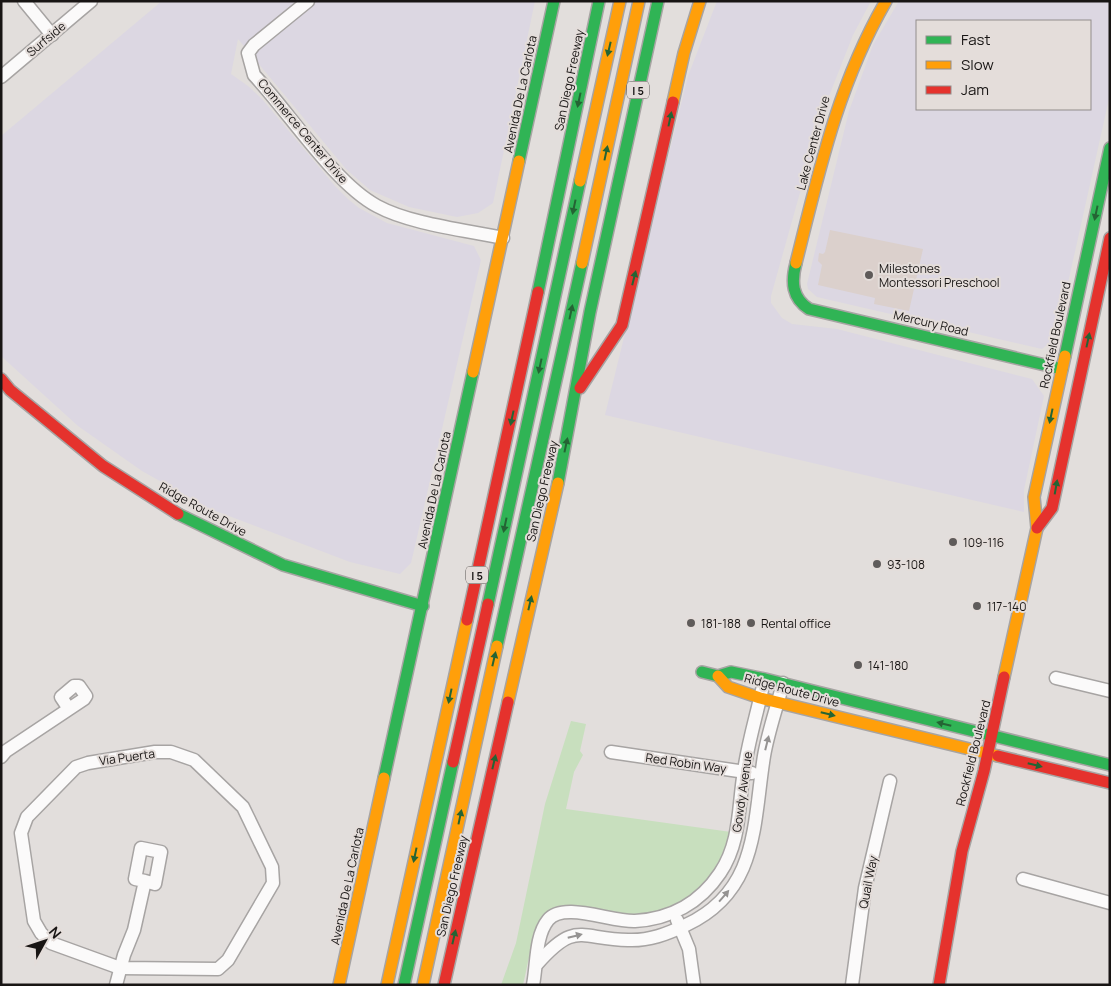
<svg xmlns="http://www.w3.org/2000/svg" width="1111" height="986" font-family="Manrope,sans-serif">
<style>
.commercial{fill:#dcd7e2;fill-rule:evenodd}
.built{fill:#dbd0cc}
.green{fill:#c8dfbe}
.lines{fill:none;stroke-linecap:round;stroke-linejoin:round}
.street-casing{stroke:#a7a4a3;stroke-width:15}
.fast-casing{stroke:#a7a4a3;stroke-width:14}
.slow-casing{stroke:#a7a4a3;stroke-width:14}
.jam-casing{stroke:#a7a4a3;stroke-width:14}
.street{stroke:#fbfafa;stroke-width:12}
.fast{stroke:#30b455;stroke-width:11}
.slow{stroke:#ff9f0a;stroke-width:11}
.jam{stroke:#e5322d;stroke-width:11}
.oneway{fill:#246434}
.oneway2{fill:#959392}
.poi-dot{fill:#5f5b5a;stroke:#e4ddda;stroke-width:2}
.labels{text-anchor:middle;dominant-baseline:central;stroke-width:4;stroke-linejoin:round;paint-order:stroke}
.shield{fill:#e4ddda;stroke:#55514f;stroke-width:1}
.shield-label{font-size:11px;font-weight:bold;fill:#181514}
.street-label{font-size:12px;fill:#181514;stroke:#e4ddda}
.poi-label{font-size:12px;fill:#181514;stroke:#e4ddda;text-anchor:start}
</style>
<rect width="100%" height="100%" fill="#e2dedc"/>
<g class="commercial">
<polygon points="162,1 535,1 493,203 478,213 457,217 409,207 370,190 346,169 238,39 231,74 248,86 262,99 335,186 348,199 359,208 387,223 474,246 481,260 411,563 400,574 350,562 208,508 142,471 78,426 1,356 1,136"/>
<polygon points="717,1 871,1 853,35 822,114 771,296 771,303 782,318 792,324 837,329 1032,379 1044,396 1024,490 1024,512 605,415 688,76"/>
<path d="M899,1H1110V94L1056,337L1042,349L817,297L808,289L807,284L849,111L873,45ZM917,21H1090V109H917Z"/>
</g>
<polygon class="built" points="830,230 923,249 909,311 874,304 875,298 818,285 822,265 818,261 819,253 823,254 825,252"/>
<path class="green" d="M571,721L586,724L580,751L583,755L574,772L566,809L731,832C709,900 667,923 598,911C585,909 565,902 553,908C534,918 528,966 523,985H501L516,943L545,804Z"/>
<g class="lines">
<g class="street-casing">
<g id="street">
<polyline points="24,1 52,35"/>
<path d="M308,1L254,45L248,53L254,75C289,112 334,183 377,206C410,224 465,230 503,238"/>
<polyline points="1,77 91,1"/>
<polyline points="1056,678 1110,691"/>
<polygon points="155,752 171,752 194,760 243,807 272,867 273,883 228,960 218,969 120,968 51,943 41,933 34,921 21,833 27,817 76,767 88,763"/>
<polyline points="611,752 752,773"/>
<polyline points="1,757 6,751 84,699 86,696 79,686 74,686 61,697 69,709"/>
<polyline points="1023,879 1110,903"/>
<polyline points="677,920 689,949 694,985"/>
<path d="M537,964C576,920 579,939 628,940C649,941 667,934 686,925C759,891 753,824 764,756C768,732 777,707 783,683"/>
<polyline points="116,985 124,955 134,930 145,881 135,879 141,848 161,852 155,884 145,881"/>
<path d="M533,985C537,965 535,936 548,920C563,901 611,922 635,921C670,919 700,903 720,873C741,842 738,806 744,771C748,743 756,717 762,690"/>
<polyline points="852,985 865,888 890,781"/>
</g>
</g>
<g class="fast-casing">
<g id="fast">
<polyline points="519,161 554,1"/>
<path d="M796,263C791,282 792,298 809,309L1062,369"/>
<polyline points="538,292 599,1"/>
<polyline points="1065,356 1110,148"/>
<polyline points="558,483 590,312 658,1"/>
<polyline points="178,514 283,565 423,606"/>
<polyline points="488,604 580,181"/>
<polyline points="497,646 582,263"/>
<polyline points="702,672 718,676 731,672 765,679 1110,765"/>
<polyline points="384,778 473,372"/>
<polyline points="404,985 453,762"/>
</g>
</g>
<g class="slow-casing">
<g id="slow">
<polyline points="673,102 684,53 700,1"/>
<polyline points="580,181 620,1"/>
<polyline points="582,263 639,1"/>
<path d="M796,263C819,171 838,84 886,1"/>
<polyline points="473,372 519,161"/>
<polyline points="718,676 728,687 760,698 998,756"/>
<polyline points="1004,677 1037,528 1034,497 1065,356"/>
<polyline points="508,702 558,483"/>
<polyline points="339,985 384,778"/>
<polyline points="387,985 467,620"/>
<polyline points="423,985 497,646"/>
</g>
</g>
<g class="jam-casing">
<g id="jam">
<polyline points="1,379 10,390 103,466 178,514"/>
<polyline points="580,388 622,325 673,102"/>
<polyline points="1037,528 1052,508 1110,238"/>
<polyline points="467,620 538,292"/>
<polyline points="998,756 1110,783"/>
<polyline points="453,762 488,604"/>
<polyline points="444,985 508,702"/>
<polyline points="939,985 962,851 984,771 1004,677"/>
</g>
</g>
<use href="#street" class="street"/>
<use href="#fast" class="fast"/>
<use href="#slow" class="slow"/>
<use href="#jam" class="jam"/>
</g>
<defs><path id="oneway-solid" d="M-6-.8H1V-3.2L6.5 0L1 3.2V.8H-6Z" transform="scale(1.25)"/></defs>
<g class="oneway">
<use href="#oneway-solid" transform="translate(609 49) rotate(103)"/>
<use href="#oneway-solid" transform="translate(579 100) rotate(102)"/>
<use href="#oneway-solid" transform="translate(670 119) rotate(-78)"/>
<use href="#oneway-solid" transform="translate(606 153) rotate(-78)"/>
<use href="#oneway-solid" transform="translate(574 207) rotate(102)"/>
<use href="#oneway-solid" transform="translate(1096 213) rotate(102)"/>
<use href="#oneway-solid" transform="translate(634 278) rotate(-76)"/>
<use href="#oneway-solid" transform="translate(571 312) rotate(-78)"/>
<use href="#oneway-solid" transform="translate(1088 340) rotate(-78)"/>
<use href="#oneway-solid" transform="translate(540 366) rotate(102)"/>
<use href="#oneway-solid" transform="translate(1051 416) rotate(102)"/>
<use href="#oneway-solid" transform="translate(512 418) rotate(102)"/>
<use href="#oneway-solid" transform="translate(566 445) rotate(-78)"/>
<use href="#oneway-solid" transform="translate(1056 487) rotate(-80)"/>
<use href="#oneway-solid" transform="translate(505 525) rotate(102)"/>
<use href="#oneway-solid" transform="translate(530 603) rotate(-77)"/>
<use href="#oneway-solid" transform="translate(494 659) rotate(-77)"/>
<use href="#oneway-solid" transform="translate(450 696) rotate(102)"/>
<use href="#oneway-solid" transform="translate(828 714) rotate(14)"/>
<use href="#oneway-solid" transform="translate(944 724) rotate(-166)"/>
<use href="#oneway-solid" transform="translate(494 762) rotate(-77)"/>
<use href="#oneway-solid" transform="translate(1035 765) rotate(14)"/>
<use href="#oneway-solid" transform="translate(460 817) rotate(-78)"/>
<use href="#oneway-solid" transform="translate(415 855) rotate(102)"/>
<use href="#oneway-solid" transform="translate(454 937) rotate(-77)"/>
</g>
<g class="oneway2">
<use href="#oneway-solid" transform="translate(767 743) rotate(-76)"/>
<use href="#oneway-solid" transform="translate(724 896) rotate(-49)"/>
<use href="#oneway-solid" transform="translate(575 936) rotate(-14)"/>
</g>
<g class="poi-dot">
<circle cx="869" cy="275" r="5"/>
<circle cx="953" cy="542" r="5"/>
<circle cx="877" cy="564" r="5"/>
<circle cx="977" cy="606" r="5"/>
<circle cx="691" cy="623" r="5"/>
<circle cx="751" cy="623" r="5"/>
<circle cx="858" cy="665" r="5"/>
</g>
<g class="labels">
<g class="shield">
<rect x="627" y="81.5" width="22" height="17" rx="4"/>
<rect x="466" y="566.5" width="22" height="17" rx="4"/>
</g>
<g class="shield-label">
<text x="638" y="90">I 5</text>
<text x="477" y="575">I 5</text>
</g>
<g class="street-label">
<text transform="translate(46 39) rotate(-40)">Surfside</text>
<text transform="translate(569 80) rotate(-78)">San Diego Freeway</text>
<text transform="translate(520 94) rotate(-78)">Avenida De La Carlota</text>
<text transform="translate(303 131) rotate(50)">Commerce Center Drive</text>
<text transform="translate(813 143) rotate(-75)">Lake Center Drive</text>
<text transform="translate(931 323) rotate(13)">Mercury Road</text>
<text transform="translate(1055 335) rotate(-78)">Rockfield Boulevard</text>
<text transform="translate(434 490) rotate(-78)">Avenida De La Carlota</text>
<text transform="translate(542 491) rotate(-77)">San Diego Freeway</text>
<text transform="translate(203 509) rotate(29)">Ridge Route Drive</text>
<text transform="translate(792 690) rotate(15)">Ridge Route Drive</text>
<text transform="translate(973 753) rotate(-76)">Rockfield Boulevard</text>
<text transform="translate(127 757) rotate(-8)">Via Puerta</text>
<text transform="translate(686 763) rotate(8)">Red Robin Way</text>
<text transform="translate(742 792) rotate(-82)">Gowdy Avenue</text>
<text transform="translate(868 882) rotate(-79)">Quail Way</text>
<text transform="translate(347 886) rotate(-78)">Avenida De La Carlota</text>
<text transform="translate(452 886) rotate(-77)">San Diego Freeway</text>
</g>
<g class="poi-label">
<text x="879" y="268">Milestones<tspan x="879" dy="14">Montessori Preschool</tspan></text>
<text x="963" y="542">109-116</text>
<text x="887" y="564">93-108</text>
<text x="987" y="606">117-140</text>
<text x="701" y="623">181-188</text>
<text x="761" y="623">Rental office</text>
<text x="868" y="665">141-180</text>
</g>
</g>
<rect width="1111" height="986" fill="none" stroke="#181514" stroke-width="5"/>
<rect x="916" y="20" width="175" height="90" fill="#e4ddda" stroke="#928d8b"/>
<rect x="926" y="36" width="25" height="8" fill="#30b455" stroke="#928d8b"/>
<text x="961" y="45" font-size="15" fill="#181514">Fast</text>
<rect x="926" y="61" width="25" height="8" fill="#ff9f0a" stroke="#928d8b"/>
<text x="961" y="70" font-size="15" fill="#181514">Slow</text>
<rect x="926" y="86" width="25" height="8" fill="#e5322d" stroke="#928d8b"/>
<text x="961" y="95" font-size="15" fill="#181514">Jam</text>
<g transform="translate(45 941) rotate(50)" stroke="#e4ddda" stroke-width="4" paint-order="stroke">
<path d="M0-4L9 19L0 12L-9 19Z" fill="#181514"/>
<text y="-8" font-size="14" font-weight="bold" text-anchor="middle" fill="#181514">N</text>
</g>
</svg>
